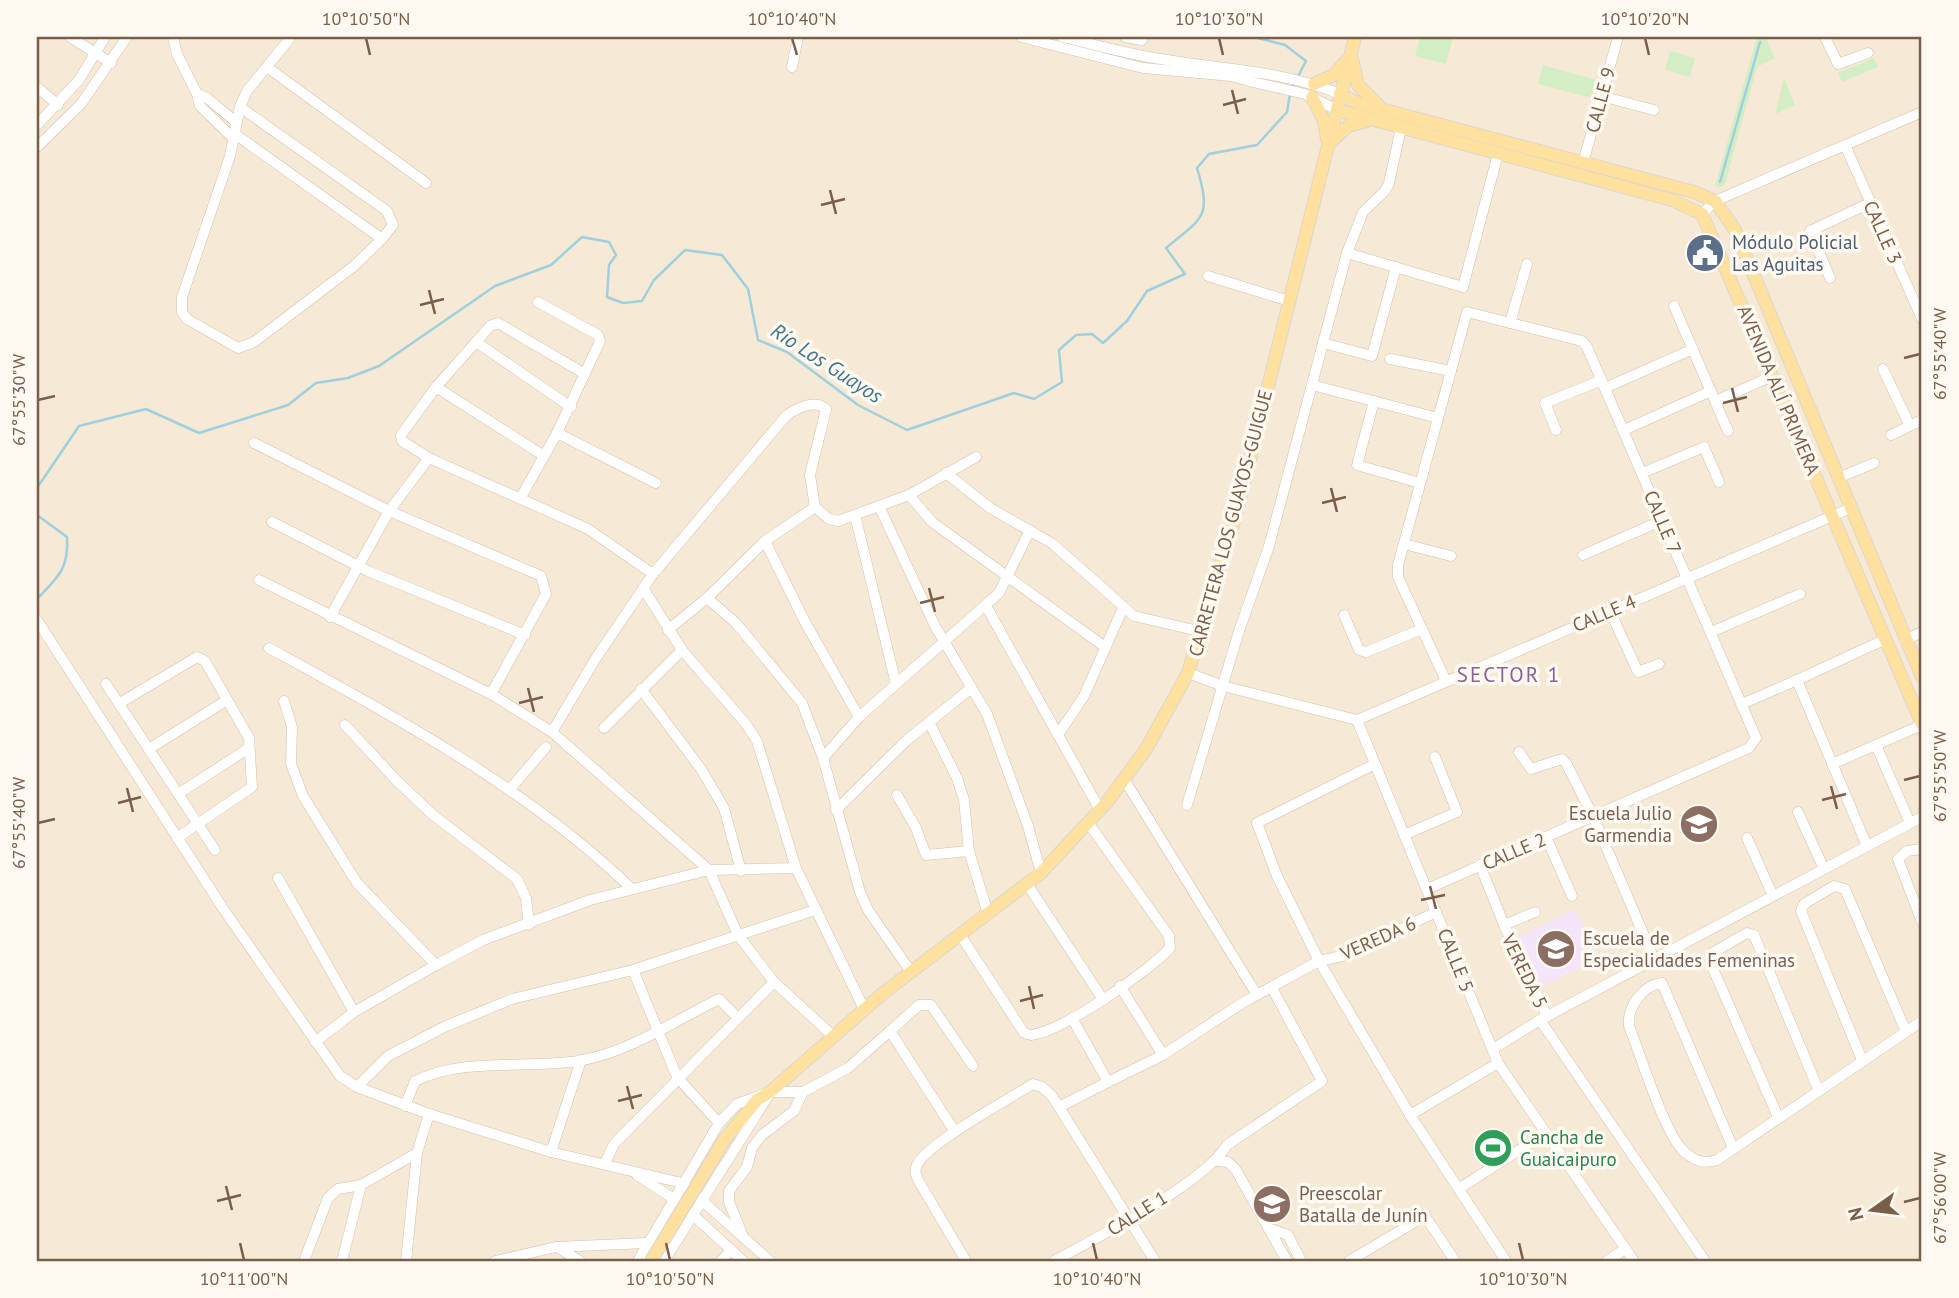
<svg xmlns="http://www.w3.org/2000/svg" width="1959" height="1298" font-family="'PT Sans',sans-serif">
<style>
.residential{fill:#f6ead6}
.education{fill:#f4e5fb}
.green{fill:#d3eec5}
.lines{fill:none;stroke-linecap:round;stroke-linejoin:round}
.stream{stroke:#a0cfdd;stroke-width:2.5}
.minor-casing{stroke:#d2c0ad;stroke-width:11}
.major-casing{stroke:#ddd5d0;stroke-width:14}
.minor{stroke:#fff;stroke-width:10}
.major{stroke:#ffe19f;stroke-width:12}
.major-bridge-casing{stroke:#ddd5d0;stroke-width:14;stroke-linecap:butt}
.major-bridge{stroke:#ffe19f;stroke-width:12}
.ticks{fill:none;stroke:#7b5e49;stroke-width:2.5}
.labels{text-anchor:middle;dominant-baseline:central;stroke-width:7;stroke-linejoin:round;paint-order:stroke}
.street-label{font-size:19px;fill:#7b5e49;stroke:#fffaf1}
.service-label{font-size:19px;fill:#4e5e75;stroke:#fffaf1;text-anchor:start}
.education-label{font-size:19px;fill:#785e54;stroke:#fffaf1;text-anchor:start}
.leisure-label{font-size:19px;fill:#27864d;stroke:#fffaf1;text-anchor:start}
.water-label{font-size:21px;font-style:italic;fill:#3e7788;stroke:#fffaf1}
.neighbourhood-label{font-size:21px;letter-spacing:2px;fill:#896297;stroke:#fffaf1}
.neatline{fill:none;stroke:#7b5e49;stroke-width:2.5}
.ticks-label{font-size:18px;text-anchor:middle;fill:#7b5e49}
</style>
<rect width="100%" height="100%" fill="#fef7e9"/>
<rect class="residential" x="37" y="37" width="1885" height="1224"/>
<polygon class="education" points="1575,909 1599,958 1537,989 1513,940"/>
<g class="green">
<polygon points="1420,37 1453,37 1446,64 1415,56"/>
<polygon points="1757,37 1765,37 1775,58 1757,67 1725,184 1719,188 1715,186"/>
<polygon points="1670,51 1695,58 1690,77 1665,70"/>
<polygon points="1874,58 1878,67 1842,82 1838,73"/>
<polygon points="1543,65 1596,80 1591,98 1538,84"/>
<polygon points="1784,78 1795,105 1775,114"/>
<polygon points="1503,1129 1514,1147 1483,1167 1471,1149"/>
</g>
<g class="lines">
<g class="stream">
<polyline points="1254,37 1285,45 1306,61 1292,88"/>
<polyline points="1720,182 1760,42"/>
<path d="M37,488L79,426L146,409L199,433L288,405L316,383L348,378L379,366L495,286L551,265L582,237L609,242L616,255L609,265L607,297L623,303L642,301L654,280L685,250L722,255L748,289L758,340L787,352L858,405L907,430L1014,393L1034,399L1062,382L1059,350L1076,335L1092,334L1103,343L1127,321L1147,291L1185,274L1166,248C1203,217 1212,218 1197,168L1209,154L1257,145L1287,112L1290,94"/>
<path d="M37,515L67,537C69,569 58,577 37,599"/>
</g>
<g class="minor-casing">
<g id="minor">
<polyline points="70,37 111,63"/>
<polyline points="173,37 177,54 197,94 200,106 234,139"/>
<polyline points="1021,37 1143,68 1231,76 1257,83 1305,94 1337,110"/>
<path d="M1062,37C1097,45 1131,55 1167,60C1226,70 1284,71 1340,94"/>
<polyline points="1125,37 1142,40"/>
<polyline points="1825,37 1838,64 1868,53"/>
<polyline points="267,67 426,183"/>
<polyline points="792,67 798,37"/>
<polyline points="37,87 58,105"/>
<polyline points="197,94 207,98 236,122"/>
<polyline points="1601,96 1654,110"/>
<polyline points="240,107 387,211 393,225 382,239"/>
<polyline points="37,125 79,80 105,37"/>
<polyline points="235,134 382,239 354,266 254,342 238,348 187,319 182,312 182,297 230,156 240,107 247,91 291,37"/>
<polyline points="1845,145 1922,319"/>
<polyline points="37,147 81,104 127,37"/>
<polyline points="1583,163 1618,37"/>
<polyline points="1702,214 1715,201 1922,112"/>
<polyline points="1347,253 1463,287 1498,154"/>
<polyline points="1208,276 1289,301"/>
<polyline points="1830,278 1810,231 1870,203"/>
<polyline points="1674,306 1728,431"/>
<polyline points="1510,323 1527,264"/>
<polyline points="476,342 490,326 498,323 585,374"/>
<polyline points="1323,343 1372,356 1396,267"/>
<polyline points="1390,359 1451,371"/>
<polyline points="1883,369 1910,426"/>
<polyline points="1312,385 1438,418"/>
<polyline points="436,387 544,456"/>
<polyline points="1605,388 1693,349"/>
<polyline points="1374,401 1357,465 1420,483"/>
<polyline points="1715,401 1773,376"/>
<polyline points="571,407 476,342 436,387 401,435 402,441 429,458 588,529 653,574"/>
<polyline points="1556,430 1545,403 1602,380"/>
<polyline points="1624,430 1711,391"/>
<polyline points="557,433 656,483"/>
<polyline points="1891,435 1922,420"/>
<polyline points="254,443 389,511 541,576 546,594 491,694"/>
<polyline points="946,473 990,508 1053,544 1134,616 1203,632"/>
<polyline points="1642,473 1704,447 1719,482"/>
<polyline points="1838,478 1874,463"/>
<polyline points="909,495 932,522 1105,647"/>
<polyline points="521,497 557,433 600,341 598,335 538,302"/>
<polyline points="879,506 935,626 987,714 1028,826 1041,873"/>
<polyline points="855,515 896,684"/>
<polyline points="272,522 368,571 525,635"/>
<polyline points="765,541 805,622 859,717"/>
<polyline points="1404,544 1451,556"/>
<polyline points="1583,555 1663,520"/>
<polyline points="259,580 491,694 552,732 709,870 738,935 774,982 833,1036"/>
<polyline points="643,588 682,650 746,724 757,741 796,868 864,1009"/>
<polyline points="707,598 736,623 802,703 823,758 860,892 868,910 911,972"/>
<polyline points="986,606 1100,810"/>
<polyline points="1610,611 1638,672 1659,664"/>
<polyline points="1344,615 1359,650 1366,652 1422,629"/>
<polyline points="330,617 389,511 429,458"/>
<polyline points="37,620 224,910 340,1076 357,1087 429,1114 551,1152 682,1183 770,1261"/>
<polyline points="668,630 707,598 765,541 815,507 829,519 838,521 909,495 976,457"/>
<polyline points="1711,632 1800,594"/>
<polyline points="1905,640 1922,632"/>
<path d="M269,648C395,717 526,787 631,888"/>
<polyline points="1188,673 1223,686 1357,720"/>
<polyline points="1797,680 1886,639"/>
<polyline points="106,684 215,850"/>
<polyline points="641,689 701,769 724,808 741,871"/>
<polyline points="284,701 292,727 291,764 303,796 357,883 436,965"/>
<polyline points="120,703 197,657 205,661 249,738 252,787 177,838"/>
<polyline points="1742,704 1797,680 1867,846"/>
<polyline points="1357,720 1498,1063 1634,1261"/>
<polyline points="1357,720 1851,508"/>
<polyline points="929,722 957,778 964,800 969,851"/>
<polyline points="345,725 397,781 433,815 517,879 526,898 529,925"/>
<polyline points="604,728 682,650"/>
<path d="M552,732L596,658L653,574L786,416C796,408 815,399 826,409L810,475L815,507"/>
<polyline points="1058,735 1084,696 1123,608"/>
<polyline points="1876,745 1910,823"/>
<polyline points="149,749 227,700"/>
<polyline points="1519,752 1531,769 1562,759 1566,763 1593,816 1654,959"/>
<polyline points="823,758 859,717 999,593 1030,530"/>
<polyline points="1375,764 1257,823 1277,876 1319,961 1410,1115 1506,1261"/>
<polyline points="1832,764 1922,725"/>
<polyline points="1124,779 1257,995"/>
<polyline points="510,789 546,747"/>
<polyline points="178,794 249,748"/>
<polyline points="897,795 916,828 926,855 969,851 988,914"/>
<polyline points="1187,805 1239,631 1269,546 1347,253 1363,212 1385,191 1389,183 1401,128"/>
<polyline points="836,810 907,740 970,689"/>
<polyline points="1798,812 1824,869"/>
<polyline points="1404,835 1457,812 1435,757"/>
<polyline points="1546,837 1572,896"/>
<polyline points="1747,838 1773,896"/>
<polyline points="1922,849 1907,851 1898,859 1922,922"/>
<polyline points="1480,865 1504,925 1547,1016"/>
<polyline points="278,878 354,1012"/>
<polyline points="1027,884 1102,998"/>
<polyline points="1427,889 1749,748 1756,738 1587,347 1582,341 1467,312 1398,565 1398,577 1446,681"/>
<polyline points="1504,925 1535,912"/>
<path d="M961,936L1024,1033L1031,1035C1063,1031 1148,972 1170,948L1169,936L1089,824"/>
<polyline points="633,970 677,1077 719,1123"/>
<polyline points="1120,986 1163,1055"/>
<polyline points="1072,1018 1108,1082 1163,1055 1242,1003 1319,961 1347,955 1436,912"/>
<polyline points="1540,1020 1705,1261"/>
<polyline points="890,1031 919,1005 931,1005 973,1066"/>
<polyline points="315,1042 354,1012 436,965 483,940 590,900 709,870 796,868"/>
<polyline points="1493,1049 1540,1020 1922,817"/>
<polyline points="1862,1060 1801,911 1804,904 1834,886 1845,889 1906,1032"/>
<polyline points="357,1087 388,1056 446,1026 512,999 633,970 815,910"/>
<path d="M405,1106L415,1081C465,1057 524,1069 578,1061C630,1052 674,1021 719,999L738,1018"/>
<polyline points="1059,1107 1108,1082"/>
<polyline points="1410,1115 1498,1063"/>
<polyline points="1778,1117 1710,962 1712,953 1747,933 1754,935 1818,1089"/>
<path d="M1733,1148L1662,983C1643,985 1627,1007 1629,1026C1640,1054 1663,1127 1680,1147C1690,1159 1701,1165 1717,1160L1922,1021"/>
<polyline points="551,1152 581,1060"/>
<polyline points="1217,1161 1228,1162 1236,1170 1287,1261"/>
<polyline points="605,1163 614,1144 774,982"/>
<polyline points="637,1175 677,1201"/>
<polyline points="1460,1188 1546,1133"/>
<polyline points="691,1213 743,1261"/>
<polyline points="1268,1228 1288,1235 1301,1261"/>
<polyline points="742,1234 729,1202 729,1191 747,1167 752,1148 762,1135 794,1111 803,1092"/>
<polyline points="557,1247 580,1261"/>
<polyline points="304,1261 328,1198 338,1189 361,1185 417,1153"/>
<polyline points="342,1261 361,1185"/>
<polyline points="406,1261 417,1153 429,1114"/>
<polyline points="495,1261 556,1247 646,1243"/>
<polyline points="638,1261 719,1123 737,1104 770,1092 803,1092 848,1068 890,1031 955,1132"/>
<polyline points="664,1261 770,1093"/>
<polyline points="721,1261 731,1250"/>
<path d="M966,1261L918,1180C916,1175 914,1171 917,1165C925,1145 1010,1098 1033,1084L1042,1087L1052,1096L1155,1261"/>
<path d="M1054,1261C1096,1238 1205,1183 1227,1145L1322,1081L1272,988"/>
<polyline points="1349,1261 1425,1216 1455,1261"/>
<polyline points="1607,1261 1625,1249"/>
</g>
</g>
<g class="major-casing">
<g id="major">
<polyline points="1352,59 1358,85 1380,107"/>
<polyline points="1314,84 1334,75 1346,61"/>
<polyline points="1340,94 1358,103 1694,192 1715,201 1735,230 1922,677"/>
<polyline points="1312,97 1324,121 1327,139"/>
<polyline points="1337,110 1672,200 1702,214 1922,724"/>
<polyline points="1330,143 1348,126 1367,121"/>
<polyline points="725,1139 757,1100 770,1092 882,994 1041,873 1108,801 1146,749 1188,673 1239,504 1355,37"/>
</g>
</g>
<use href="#minor" class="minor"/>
<use href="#major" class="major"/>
<g class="major-bridge-casing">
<polyline id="major-bridge" points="651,1261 725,1139"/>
</g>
<use href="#major-bridge" class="major-bridge"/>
</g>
<path class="ticks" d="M366,38L370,55M792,38L797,55M1219,38L1223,55M1645,38L1649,55M1232,90L1238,114M1223,105L1246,99M830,190L836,214M821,205L845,199M429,290L435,314M420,305L444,299M1904,358L1920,354M1732,388L1738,412M38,400L55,396M1723,403L1747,397M1331,488L1337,512M1322,503L1346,497M929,588L935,612M920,603L944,597M528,688L534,712M519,703L543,697M1904,780L1920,776M1831,786L1837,809M127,788L133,812M1822,800L1846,794M118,803L141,797M38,823L55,819M1430,886L1436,909M1421,900L1445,895M1029,986L1034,1009M1020,1001L1043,995M627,1086L633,1109M618,1101L642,1095M226,1186L232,1210M217,1201L241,1195M1904,1202L1920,1198M240,1243L244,1260M666,1243L670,1260M1093,1243L1097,1260M1519,1243L1523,1260"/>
<defs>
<g id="civic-disc" transform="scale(2.0125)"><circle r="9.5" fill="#5c6f8a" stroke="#fffaf1"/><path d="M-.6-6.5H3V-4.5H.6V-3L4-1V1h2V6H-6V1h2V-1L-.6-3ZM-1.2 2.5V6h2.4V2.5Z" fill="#fff"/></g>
<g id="school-disc" transform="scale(2.0125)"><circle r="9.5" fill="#8d6e63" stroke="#fffaf1"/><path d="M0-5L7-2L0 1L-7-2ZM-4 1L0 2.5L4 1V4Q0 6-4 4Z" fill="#fff"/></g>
<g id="stadium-disc" transform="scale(2.0125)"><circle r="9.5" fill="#2e9e5b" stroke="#fffaf1"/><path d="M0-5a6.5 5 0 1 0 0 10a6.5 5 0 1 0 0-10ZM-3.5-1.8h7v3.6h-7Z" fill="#fff"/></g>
</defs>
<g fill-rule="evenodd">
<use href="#civic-disc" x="1705" y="253"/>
<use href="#school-disc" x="1699" y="824"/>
<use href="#school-disc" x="1556" y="949"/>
<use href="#stadium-disc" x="1493" y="1148"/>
<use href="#school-disc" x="1272" y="1204"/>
</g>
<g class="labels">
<g class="street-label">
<text transform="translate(1600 100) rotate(-75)">CALLE 9</text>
<text transform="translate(1883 232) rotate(66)">CALLE 3</text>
<text transform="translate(1779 390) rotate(67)">AVENIDA ALÍ PRIMERA</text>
<text transform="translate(1663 522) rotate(67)">CALLE 7</text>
<text transform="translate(1230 523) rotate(-75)">CARRETERA LOS GUAYOS-GUIGUE</text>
<text transform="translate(1604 613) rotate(-23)">CALLE 4</text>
<text transform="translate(1514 851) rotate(-23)">CALLE 2</text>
<text transform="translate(1378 938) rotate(-24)">VEREDA 6</text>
<text transform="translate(1456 960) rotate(68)">CALLE 5</text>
<text transform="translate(1525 971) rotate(64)">VEREDA 5</text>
<text transform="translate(1137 1213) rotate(-32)">CALLE 1</text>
</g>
<g class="service-label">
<text x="1732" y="242">Módulo Policial<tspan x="1732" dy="22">Las Aguitas</tspan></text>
</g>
<g class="education-label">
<text x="1672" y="813" text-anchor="end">Escuela Julio<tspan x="1672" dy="22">Garmendia</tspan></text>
<text x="1583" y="938">Escuela de<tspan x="1583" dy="22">Especialidades Femeninas</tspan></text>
<text x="1299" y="1193">Preescolar<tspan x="1299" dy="22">Batalla de Junín</tspan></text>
</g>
<g class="leisure-label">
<text x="1520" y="1137">Cancha de<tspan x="1520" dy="22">Guaicaipuro</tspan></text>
</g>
<g class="water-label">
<text transform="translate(827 363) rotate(33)">Río Los Guayos</text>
</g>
<g class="neighbourhood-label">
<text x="1509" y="674">SECTOR 1</text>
</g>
</g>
<rect width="1959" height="1298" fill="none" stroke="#fffaf1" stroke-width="77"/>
<g transform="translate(1872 1210) rotate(256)" stroke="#fffaf1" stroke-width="5" paint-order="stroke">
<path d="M0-5L12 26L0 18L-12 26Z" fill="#7b5e49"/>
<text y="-10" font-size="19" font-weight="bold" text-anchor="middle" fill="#7b5e49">N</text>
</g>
<rect x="38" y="38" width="1882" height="1222" class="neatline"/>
<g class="ticks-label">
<text x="366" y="25">10°10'50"N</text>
<text x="792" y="25">10°10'40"N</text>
<text x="1219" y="25">10°10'30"N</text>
<text x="1645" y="25">10°10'20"N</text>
<text transform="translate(1940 354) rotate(-90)" y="6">67°55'40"W</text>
<text transform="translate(19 400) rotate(-90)" y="6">67°55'30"W</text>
<text transform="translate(1940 776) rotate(-90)" y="6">67°55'50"W</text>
<text transform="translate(19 823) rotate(-90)" y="6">67°55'40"W</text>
<text transform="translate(1940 1198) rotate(-90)" y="6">67°56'00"W</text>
<text x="244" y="1285">10°11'00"N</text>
<text x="670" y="1285">10°10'50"N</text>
<text x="1097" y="1285">10°10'40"N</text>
<text x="1523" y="1285">10°10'30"N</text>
</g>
</svg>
